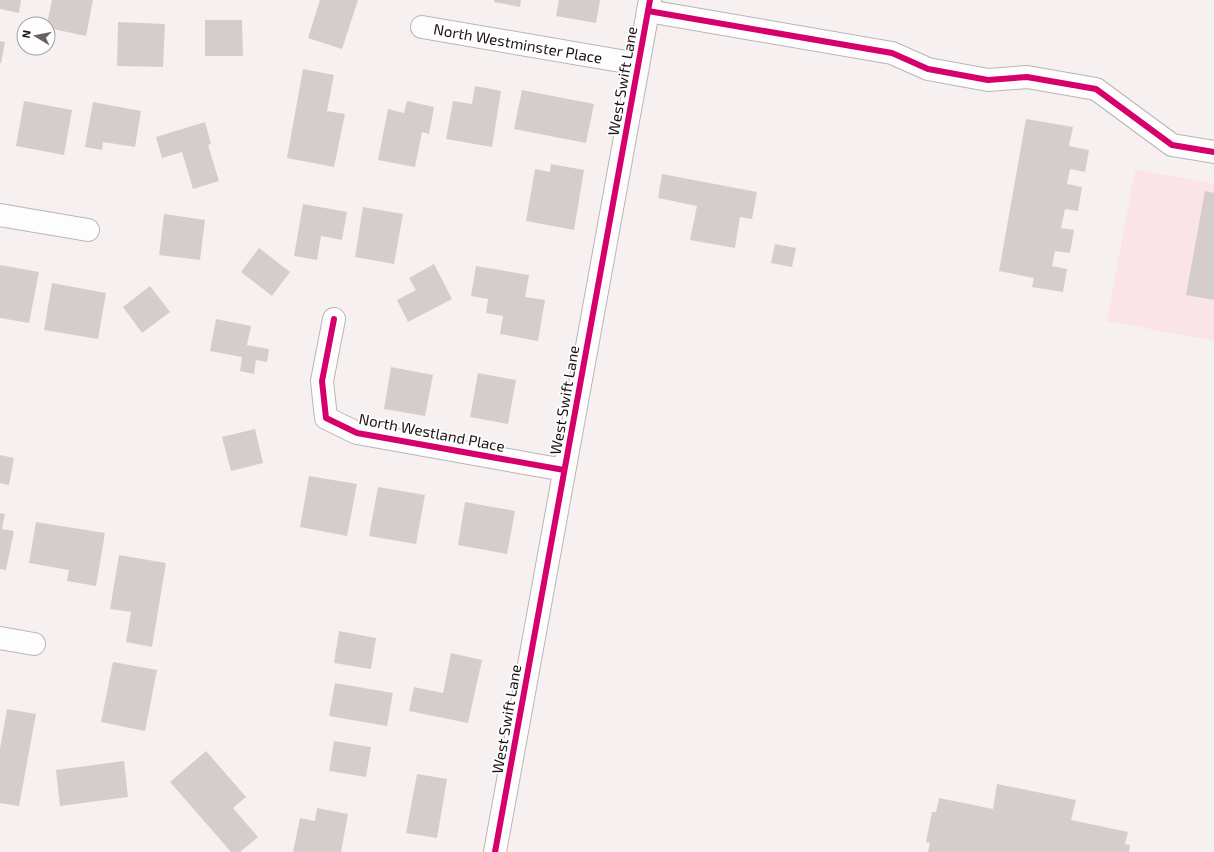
<svg xmlns="http://www.w3.org/2000/svg" width="1214" height="852" font-family="'Exo 2',sans-serif">
<style>
.built{fill:#fae4e7}
.building{fill:#d5cdcc}
.lines{fill:none;stroke-linecap:round;stroke-linejoin:round}
.minor-casing{stroke:#bcb4b4;stroke-width:24}
.minor{stroke:#fefdfd;stroke-width:22}
.cycleway-casing{stroke:#fefefe;stroke-width:8}
.cycleway{stroke:#d6006c;stroke-width:6}
.labels{text-anchor:middle;dominant-baseline:central;stroke-width:3.5;stroke-linejoin:round;paint-order:stroke}
.street-label{font-size:15px;fill:#1d1213;stroke:#fefefe}
</style>
<rect width="100%" height="100%" fill="#f7f0f1"/>
<polygon class="built" points="1135,169 1214,184 1214,341 1107,321"/>
<g class="building">
<polygon points="0,0 21,0 19,13 0,9"/>
<polygon points="52,0 93,0 86,36 48,28 47,24"/>
<polygon points="320,0 358,0 342,49 308,38"/>
<polygon points="494,0 521,0 520,7 494,2"/>
<polygon points="559,0 600,0 596,23 556,16"/>
<polygon points="205,20 242,20 243,56 205,56"/>
<polygon points="118,22 165,24 163,67 117,66"/>
<polygon points="0,41 5,42 1,63 0,63"/>
<polygon points="303,69 334,75 327,111 345,114 334,167 287,158"/>
<polygon points="475,86 501,91 492,147 446,139 453,101 472,104"/>
<polygon points="522,90 594,104 586,143 514,129"/>
<polygon points="24,101 72,110 64,155 16,146"/>
<polygon points="407,101 434,107 429,134 422,132 415,167 378,160 388,109 404,113"/>
<polygon points="93,102 141,111 135,147 103,142 102,150 85,147"/>
<polygon points="1026,119 1073,127 1069,146 1089,150 1085,172 1070,169 1067,184 1082,187 1078,211 1065,209 1061,228 1074,230 1070,253 1055,251 1052,266 1067,269 1063,292 1032,287 1034,278 999,271"/>
<polygon points="205,122 211,144 208,145 219,181 193,189 182,152 162,158 156,137"/>
<polygon points="551,164 584,170 574,230 526,221 535,169 550,172"/>
<polygon points="662,174 757,192 752,219 740,217 735,248 690,240 697,206 658,198"/>
<polygon points="1205,191 1214,193 1214,300 1186,295"/>
<polygon points="303,204 347,212 342,240 321,236 317,260 294,256"/>
<polygon points="363,207 403,214 394,264 355,257"/>
<polygon points="164,214 205,220 200,260 159,255"/>
<polygon points="775,244 796,248 792,267 771,263"/>
<polygon points="259,248 290,272 272,296 241,272"/>
<polygon points="434,264 452,299 408,322 397,300 416,290 409,278"/>
<polygon points="0,265 39,272 29,323 0,318"/>
<polygon points="476,266 529,275 525,297 545,300 538,341 500,334 503,316 486,313 488,299 471,296"/>
<polygon points="52,283 106,293 98,339 44,330"/>
<polygon points="150,286 170,312 142,333 123,307"/>
<polygon points="216,319 251,326 247,345 269,349 267,362 256,360 254,374 240,371 242,357 210,351"/>
<polygon points="391,367 433,375 425,416 384,409"/>
<polygon points="478,373 516,380 508,424 470,417"/>
<polygon points="255,429 263,463 231,471 222,437"/>
<polygon points="0,455 14,458 9,485 0,483"/>
<polygon points="309,476 357,484 347,536 300,527"/>
<polygon points="378,487 425,495 416,544 369,536"/>
<polygon points="465,502 515,511 507,554 458,545"/>
<polygon points="0,513 5,514 2,529 14,531 6,570 0,569"/>
<polygon points="36,522 105,533 96,586 67,581 69,570 29,563"/>
<polygon points="119,555 166,563 152,647 126,642 131,612 110,609"/>
<polygon points="339,631 376,638 371,669 334,663"/>
<polygon points="451,653 482,660 468,723 409,711 414,687 443,693"/>
<polygon points="113,662 157,670 145,731 101,722"/>
<polygon points="335,683 393,693 387,726 329,716"/>
<polygon points="7,709 36,714 19,806 0,803 0,749"/>
<polygon points="334,741 371,747 366,777 329,771"/>
<polygon points="206,751 246,797 233,808 258,837 240,852 231,852 170,782"/>
<polygon points="124,761 128,797 60,806 56,770"/>
<polygon points="417,774 447,779 437,838 406,833"/>
<polygon points="997,784 1076,800 1071,820 1128,832 1125,844 1130,845 1129,852 928,852 930,843 926,842 932,812 936,812 939,798 993,809"/>
<polygon points="317,808 348,814 341,852 293,852 300,818 315,821"/>
</g>
<g class="lines">
<g class="minor-casing">
<g id="minor">
<polyline points="648,11 892,53 928,69 988,80 1027,77 1096,89 1172,145 1214,152"/>
<polyline points="422,27 638,64"/>
<polyline points="0,215 88,230"/>
<polyline points="334,319 322,381 326,418 357,433 564,470"/>
<polyline points="0,638 34,644"/>
<polyline points="495,852 650,0"/>
</g>
</g>
<use href="#minor" class="minor"/>
<g class="cycleway-casing">
<g id="cycleway">
<polyline points="648,11 892,53 928,69 988,80 1027,77 1096,89 1172,145 1214,152"/>
<polyline points="334,319 322,381 326,418 357,433 564,470"/>
<polyline points="495,852 650,0"/>
</g>
</g>
<use href="#cycleway" class="cycleway"/>
</g>
<g class="labels">
<g class="street-label">
<text transform="translate(518 43) rotate(10)">North Westminster Place</text>
<text transform="translate(622 81) rotate(-80)">West Swift Lane</text>
<text transform="translate(564 400) rotate(-80)">West Swift Lane</text>
<text transform="translate(432 432) rotate(11)">North Westland Place</text>
<text transform="translate(506 719) rotate(-80)">West Swift Lane</text>
</g>
</g>
<g transform="translate(36 36) rotate(280)"><circle r="19" fill="#fefefe" stroke="#a4a0a0"/>
<path d="M0-3L7 15L0 10L-7 15Z" fill="#696061"/>
<text y="-6" font-size="11" font-weight="bold" text-anchor="middle" fill="#1d1213">N</text>
</g>
</svg>
